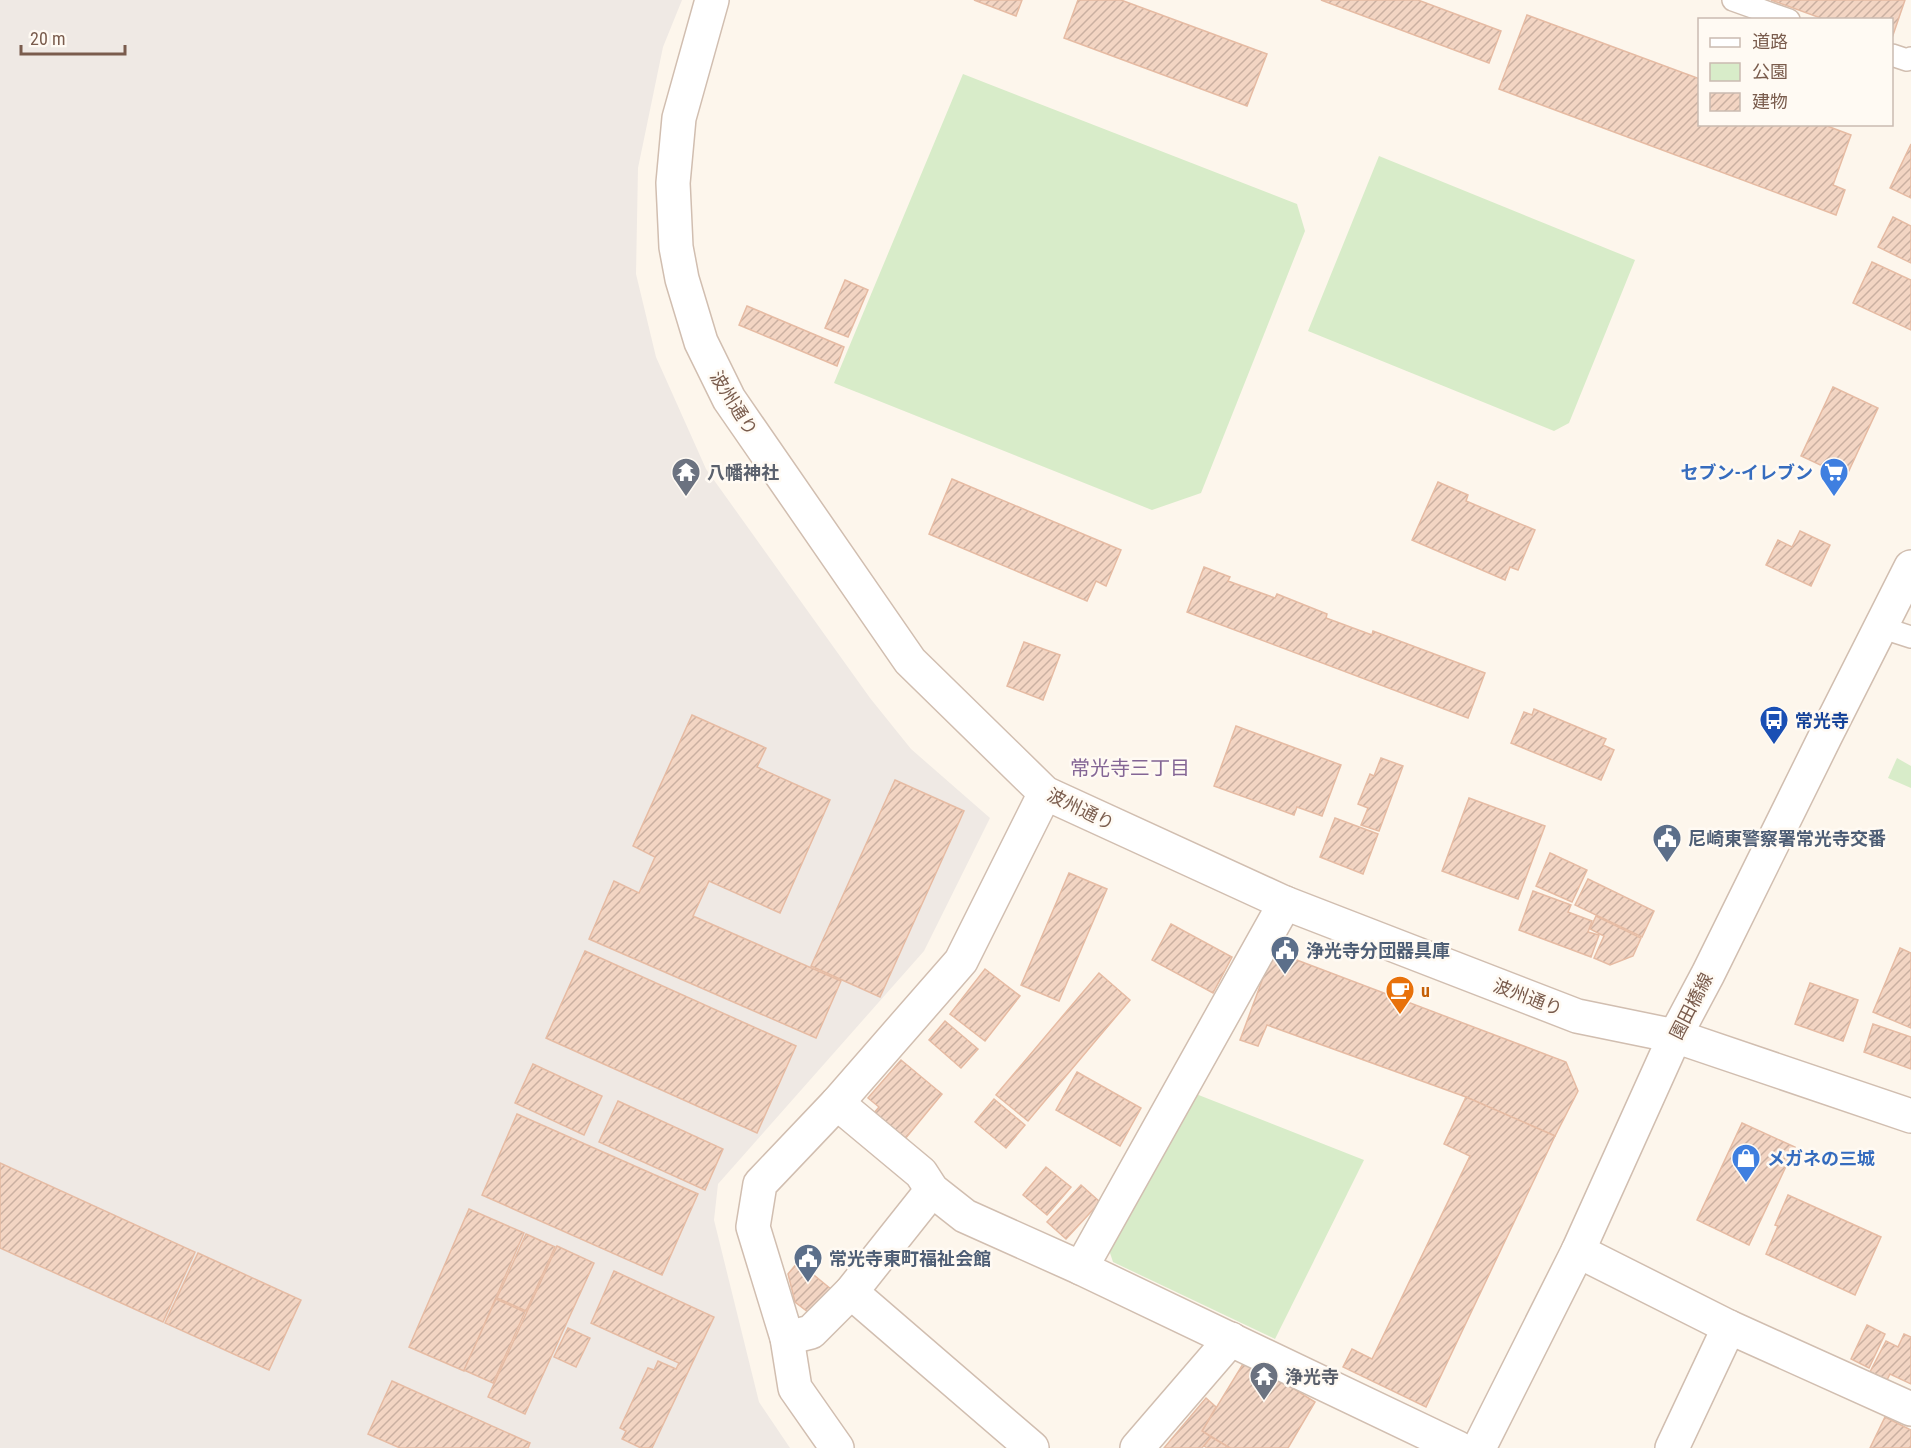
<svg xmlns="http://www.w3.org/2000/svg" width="1911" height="1448" font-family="'Roboto Condensed','Noto Sans JP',sans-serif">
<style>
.industrial{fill:#efe9e4}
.green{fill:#d8ecc9}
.building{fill:url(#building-hatch);stroke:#e6bba3;stroke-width:1.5}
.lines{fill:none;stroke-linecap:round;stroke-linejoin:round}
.service-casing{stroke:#d1beb0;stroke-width:24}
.minor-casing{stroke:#d1beb0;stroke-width:36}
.tertiary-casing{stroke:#d1beb0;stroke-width:36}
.service{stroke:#fff;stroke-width:21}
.minor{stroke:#fff;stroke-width:33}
.tertiary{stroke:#fff;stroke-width:33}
.labels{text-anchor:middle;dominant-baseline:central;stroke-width:5;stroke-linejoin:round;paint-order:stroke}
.street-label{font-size:18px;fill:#7a5c4d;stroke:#fffaf3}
.worship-label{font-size:18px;font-weight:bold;fill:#5b616d;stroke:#fffaf3;text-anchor:start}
.shop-label{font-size:18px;font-weight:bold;fill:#366cbe;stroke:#fffaf3;text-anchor:end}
.transit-label{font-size:18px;font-weight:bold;fill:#164399;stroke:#fffaf3;text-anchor:start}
.service-label{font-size:18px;font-weight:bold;fill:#4e5e75;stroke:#fffaf3;text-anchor:start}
.food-label{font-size:18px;font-weight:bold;fill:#c56008;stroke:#fffaf3;text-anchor:start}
.neighbourhood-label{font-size:20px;fill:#846695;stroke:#fffaf3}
</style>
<defs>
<pattern id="building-hatch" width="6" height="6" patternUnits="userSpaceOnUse" patternTransform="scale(1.5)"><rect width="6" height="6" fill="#f3d5c3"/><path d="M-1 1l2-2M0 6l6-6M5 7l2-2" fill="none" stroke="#cab0a1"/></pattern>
</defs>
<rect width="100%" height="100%" fill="#fdf6ec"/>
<polygon class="industrial" points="0,0 682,0 663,47 638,168 636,274 656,357 706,469 870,698 911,749 990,818 924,951 718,1184 714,1220 759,1402 790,1448 0,1448"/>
<g class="green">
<polygon points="963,74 1297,204 1305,231 1201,493 1152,510 834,383"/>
<polygon points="1379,156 1635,260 1569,423 1554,431 1308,331"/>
<polygon points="1897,758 1911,766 1911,788 1888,778"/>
<polygon points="1196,1094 1364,1160 1275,1339 1113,1262 1109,1250"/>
</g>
<g class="building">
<polygon points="974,0 1022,0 1016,16"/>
<polygon points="1078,0 1121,0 1267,54 1247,106 1064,38"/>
<polygon points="1321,0 1418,0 1501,31 1489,63"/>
<polygon points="1771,0 1905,0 1892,38 1892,20 1826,20"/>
<polygon points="1527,15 1700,79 1700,124 1822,124 1851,135 1833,185 1845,190 1836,215 1499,89"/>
<polygon points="1911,144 1911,198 1890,188"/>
<polygon points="1893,217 1911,226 1911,263 1878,247"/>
<polygon points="1872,262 1911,280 1911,330 1853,303"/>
<polygon points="845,280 868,290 848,337 825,328"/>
<polygon points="747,306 844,347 837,366 739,325"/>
<polygon points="1833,387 1878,408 1846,477 1801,456"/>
<polygon points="952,479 1121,550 1106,586 1096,581 1087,601 929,534"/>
<polygon points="1438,482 1468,495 1466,501 1535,530 1518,570 1510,567 1505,580 1412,540"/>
<polygon points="1800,531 1830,545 1811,586 1766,565 1778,540 1792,547"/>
<polygon points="1204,567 1230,577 1228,581 1275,598 1277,594 1327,614 1326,618 1372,635 1373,631 1485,673 1468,718 1187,612"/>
<polygon points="1024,642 1060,655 1043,700 1007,686"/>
<polygon points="1534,709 1606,739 1603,745 1614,750 1601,780 1511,743 1524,712 1532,715"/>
<polygon points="692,715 766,748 757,767 830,800 780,913 709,881 693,916 841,981 816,1038 589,939 614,881 639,893 655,857 633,846"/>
<polygon points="1236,726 1341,765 1322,816 1297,807 1294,815 1214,786"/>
<polygon points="1381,758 1403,766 1379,831 1361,825 1368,808 1358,804 1370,774 1374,776"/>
<polygon points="895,780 964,811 880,997 811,966"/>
<polygon points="1469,798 1545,826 1518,899 1442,871"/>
<polygon points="1335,818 1378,834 1363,874 1320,857"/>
<polygon points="1550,853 1587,870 1572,902 1536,886"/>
<polygon points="1069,873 1107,889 1059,1001 1021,985"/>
<polygon points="1588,879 1654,911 1642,937 1575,905"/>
<polygon points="1533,891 1571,905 1568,912 1592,921 1588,932 1599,935 1591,957 1519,930"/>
<polygon points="1596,916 1641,938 1633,956 1610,965 1594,958 1604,936 1590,929"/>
<polygon points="1171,924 1232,957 1213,993 1152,960"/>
<polygon points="1900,948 1911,953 1911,1028 1873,1012"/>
<polygon points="585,951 796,1046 757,1133 546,1038"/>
<polygon points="1273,951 1566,1062 1578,1091 1555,1136 1466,1097 1267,1025 1258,1046 1240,1040"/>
<polygon points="985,969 1020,996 985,1041 950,1014"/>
<polygon points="1099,973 1130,1000 1028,1121 996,1095"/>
<polygon points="1810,983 1858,1000 1843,1041 1795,1024"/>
<polygon points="945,1021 978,1049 961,1068 929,1040"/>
<polygon points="1873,1024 1911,1037 1911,1069 1864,1052"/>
<polygon points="901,1060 942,1094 905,1139 874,1113 879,1107 868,1098"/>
<polygon points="533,1064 602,1096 584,1135 515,1103"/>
<polygon points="1077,1072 1141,1108 1120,1146 1056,1110"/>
<polygon points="1466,1097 1555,1136 1426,1407 1343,1367 1352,1349 1372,1359 1470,1156 1444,1144"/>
<polygon points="994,1099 1025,1125 1006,1148 975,1122"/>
<polygon points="618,1101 723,1149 705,1190 599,1142"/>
<polygon points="517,1114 698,1194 662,1275 482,1195"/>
<polygon points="1742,1123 1795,1147 1749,1245 1697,1220"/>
<polygon points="0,1163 195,1252 163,1322 0,1248"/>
<polygon points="1046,1167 1071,1187 1047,1215 1023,1195"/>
<polygon points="1081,1185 1100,1202 1066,1239 1047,1222"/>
<polygon points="1788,1195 1881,1237 1855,1295 1766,1254 1778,1226 1775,1225"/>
<polygon points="469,1209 524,1233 464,1371 409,1347"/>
<polygon points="526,1234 555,1247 526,1311 497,1298"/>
<polygon points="557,1246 594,1263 525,1414 488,1397"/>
<polygon points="198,1253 301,1300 269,1370 165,1323"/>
<polygon points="798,1262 837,1294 817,1319 795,1302 788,1274"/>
<polygon points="614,1271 714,1317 652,1448 641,1448 622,1439 626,1431 620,1428 648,1368 654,1370 658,1361 676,1369 679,1363 591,1323"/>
<polygon points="496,1299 525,1312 493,1383 464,1370"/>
<polygon points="1867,1325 1885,1334 1869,1368 1851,1359"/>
<polygon points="568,1328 590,1338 576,1367 554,1357"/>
<polygon points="1904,1334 1911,1337 1911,1384 1890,1374 1887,1380 1870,1372 1886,1341 1898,1347"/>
<polygon points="1246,1359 1315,1402 1288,1448 1230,1448 1202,1431"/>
<polygon points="392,1381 530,1443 528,1448 400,1448 368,1434"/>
<polygon points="1206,1398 1216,1407 1202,1431 1211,1437 1202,1448 1164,1448"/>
<polygon points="1885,1417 1911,1430 1911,1448 1870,1448"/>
<polygon points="1211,1437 1230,1448 1207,1448 1204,1446"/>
</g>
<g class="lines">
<g class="service-casing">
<g id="service">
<polyline points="1733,0 1789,20"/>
<polyline points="1892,55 1907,60 1911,58"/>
<polyline points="1880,627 1911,637"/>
</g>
</g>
<g class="minor-casing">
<g id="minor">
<polyline points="1285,903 1081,1268 1458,1448"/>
<polyline points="837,1103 921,1173 932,1190 965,1216 1081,1268"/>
<polyline points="1578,1251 1729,1327 1911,1409"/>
<polyline points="851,1292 1032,1448"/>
<polyline points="787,1338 811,1332 851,1292 932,1190"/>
<polyline points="837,1448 795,1388 787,1338 753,1227 760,1184 837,1103 961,961 1045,793"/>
<polyline points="1137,1448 1231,1339"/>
<polyline points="1672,1448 1729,1327"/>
</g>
</g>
<g class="tertiary-casing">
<g id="tertiary">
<polyline points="712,0 679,118 673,183 676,247 682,279 701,342 729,399 910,661 1045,793 1285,903 1577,1016 1675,1036 1911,1116"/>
<polyline points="1479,1448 1578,1251 1675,1036 1708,974 1825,737 1911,567"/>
</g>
</g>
<use href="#service" class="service"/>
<use href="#minor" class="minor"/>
<use href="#tertiary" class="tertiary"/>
</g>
<defs>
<g id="temple-pin" transform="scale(1.5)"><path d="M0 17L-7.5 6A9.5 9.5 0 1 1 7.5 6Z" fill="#6b7280" stroke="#fffaf3"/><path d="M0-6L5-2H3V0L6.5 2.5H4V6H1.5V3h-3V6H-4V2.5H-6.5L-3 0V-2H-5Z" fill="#fff"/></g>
<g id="supermarket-pin" transform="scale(1.5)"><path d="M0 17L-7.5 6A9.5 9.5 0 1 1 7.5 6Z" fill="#3f7fe0" stroke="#fffaf3"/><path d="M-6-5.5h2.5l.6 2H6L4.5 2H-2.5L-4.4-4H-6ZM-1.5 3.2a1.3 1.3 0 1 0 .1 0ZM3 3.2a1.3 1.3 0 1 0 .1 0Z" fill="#fff"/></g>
<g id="bus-pin" transform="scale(1.5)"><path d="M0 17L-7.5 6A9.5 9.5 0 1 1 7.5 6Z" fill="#1a4fb4" stroke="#fffaf3"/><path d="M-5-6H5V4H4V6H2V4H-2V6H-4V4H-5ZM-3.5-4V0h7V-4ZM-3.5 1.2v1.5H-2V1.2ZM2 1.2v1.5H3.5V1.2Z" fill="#fff"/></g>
<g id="civic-pin" transform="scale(1.5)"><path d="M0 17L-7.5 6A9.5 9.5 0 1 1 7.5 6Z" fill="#5c6f8a" stroke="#fffaf3"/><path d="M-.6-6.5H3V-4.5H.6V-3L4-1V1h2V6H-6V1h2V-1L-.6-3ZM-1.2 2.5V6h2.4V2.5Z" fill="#fff"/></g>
<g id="cafe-pin" transform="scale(1.5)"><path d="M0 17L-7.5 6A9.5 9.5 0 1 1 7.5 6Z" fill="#e8710a" stroke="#fffaf3"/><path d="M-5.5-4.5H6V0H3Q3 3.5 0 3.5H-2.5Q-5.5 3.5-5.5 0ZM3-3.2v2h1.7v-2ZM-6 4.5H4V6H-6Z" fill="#fff"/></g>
<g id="shop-pin" transform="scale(1.5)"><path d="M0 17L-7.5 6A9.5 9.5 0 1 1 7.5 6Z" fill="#3f7fe0" stroke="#fffaf3"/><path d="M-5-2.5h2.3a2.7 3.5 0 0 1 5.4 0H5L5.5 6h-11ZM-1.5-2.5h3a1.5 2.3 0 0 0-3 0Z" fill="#fff"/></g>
</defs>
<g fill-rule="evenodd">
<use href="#temple-pin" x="686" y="472"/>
<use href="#supermarket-pin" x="1834" y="472"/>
<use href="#bus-pin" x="1774" y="720"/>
<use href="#civic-pin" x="1667" y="838"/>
<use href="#civic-pin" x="1285" y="950"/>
<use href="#cafe-pin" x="1400" y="990"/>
<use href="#shop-pin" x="1746" y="1158"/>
<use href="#civic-pin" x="808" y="1258"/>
<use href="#temple-pin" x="1264" y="1376"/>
</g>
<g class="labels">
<g class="street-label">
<text transform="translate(734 403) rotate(58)">波州通り</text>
<text transform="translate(1081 809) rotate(26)">波州通り</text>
<text transform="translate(1528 997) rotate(21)">波州通り</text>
<text transform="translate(1691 1006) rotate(-63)">園田橋線</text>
</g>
<g class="worship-label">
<text x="707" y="472">八幡神社</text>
<text x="1285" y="1376">浄光寺</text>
</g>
<g class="shop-label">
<text x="1813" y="472">セブン-イレブン</text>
<text x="1767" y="1158" text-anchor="start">メガネの三城</text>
</g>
<g class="transit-label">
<text x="1795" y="720">常光寺</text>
</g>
<g class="service-label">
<text x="1688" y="838">尼崎東警察署常光寺交番</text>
<text x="1306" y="950">浄光寺分団器具庫</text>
<text x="829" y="1258">常光寺東町福祉会館</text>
</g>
<g class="food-label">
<text x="1421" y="990">u</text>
</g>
<g class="neighbourhood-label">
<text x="1130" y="768">常光寺三丁目</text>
</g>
</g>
<rect x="1698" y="18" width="195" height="108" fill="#fffaf3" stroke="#cabbb1" stroke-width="1.5"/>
<rect x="1710" y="38" width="30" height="9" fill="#ffffff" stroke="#cabbb1" stroke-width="1.5"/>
<text x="1752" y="48" font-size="18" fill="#7a5c4d">道路</text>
<rect x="1710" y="63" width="30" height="18" fill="#d8ecc9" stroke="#cabbb1" stroke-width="1.5"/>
<text x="1752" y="78" font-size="18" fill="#7a5c4d">公園</text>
<rect x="1710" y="93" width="30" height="18" fill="url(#building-hatch)" stroke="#cabbb1" stroke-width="1.5"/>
<text x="1752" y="108" font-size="18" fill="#7a5c4d">建物</text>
<path d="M21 45v9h104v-9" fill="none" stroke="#7a5c4d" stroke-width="3"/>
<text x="30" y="45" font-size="18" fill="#7a5c4d" stroke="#fffaf3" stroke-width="4.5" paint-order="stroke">20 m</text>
</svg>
